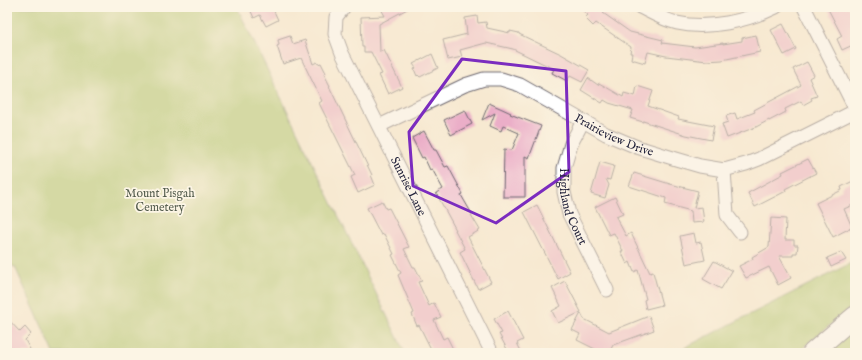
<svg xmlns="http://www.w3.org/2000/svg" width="862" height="360" font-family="'IM FELL English',serif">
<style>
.green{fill:#aac66d;stroke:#667454}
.building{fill:#ebaec8}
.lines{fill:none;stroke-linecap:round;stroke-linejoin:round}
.minor-casing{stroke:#6d6870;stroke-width:15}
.highway-casing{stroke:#6d6870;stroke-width:21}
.minor{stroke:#fff;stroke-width:13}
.highway{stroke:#fff;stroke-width:19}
.marked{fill:none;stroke:#7b2cbf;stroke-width:3;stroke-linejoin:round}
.labels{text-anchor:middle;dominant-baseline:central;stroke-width:3.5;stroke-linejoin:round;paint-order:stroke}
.street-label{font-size:12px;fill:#22223b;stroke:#fcf5e5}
.park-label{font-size:12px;fill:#525b4c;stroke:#fcf5e5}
</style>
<rect width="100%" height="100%" fill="#fcf5e5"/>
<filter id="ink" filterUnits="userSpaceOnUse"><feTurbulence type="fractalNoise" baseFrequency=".025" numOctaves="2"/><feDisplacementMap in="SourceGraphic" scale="8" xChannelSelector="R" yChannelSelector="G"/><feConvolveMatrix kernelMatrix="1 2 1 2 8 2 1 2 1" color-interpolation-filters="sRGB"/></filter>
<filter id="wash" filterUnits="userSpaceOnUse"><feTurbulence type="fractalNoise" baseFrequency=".012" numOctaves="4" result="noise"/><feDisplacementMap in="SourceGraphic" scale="16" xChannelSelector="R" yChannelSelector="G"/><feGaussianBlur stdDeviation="0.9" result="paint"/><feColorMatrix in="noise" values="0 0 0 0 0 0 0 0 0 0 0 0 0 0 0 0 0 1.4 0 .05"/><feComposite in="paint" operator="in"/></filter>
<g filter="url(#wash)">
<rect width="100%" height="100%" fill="#f7e9d1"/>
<g class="green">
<polygon points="7,7 237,7 405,353 54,353 15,267 7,264"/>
<polygon points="855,261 855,304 797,353 674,353"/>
<polygon points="855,326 855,353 820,353"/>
</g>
<g id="blocks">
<g class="building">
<polygon points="249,7 276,7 273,9 278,20 266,26 260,15 254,18"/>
<polygon points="380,7 411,7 379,24 380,52 384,50 402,87 388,94 379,75 382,74 371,52 364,52 364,47 362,47 361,17 385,16"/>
<polygon points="579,7 600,7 604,11 603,13 630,32 663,40 662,43 695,47 723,43 723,44 742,41 742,38 756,35 760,52 722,60 707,61 666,56 648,52 645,63 631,59 632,53 630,53 631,47 596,23 593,26 585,18 588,15"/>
<polygon points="827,7 849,7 855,18 855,44 842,50 837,39 842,36"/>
<polygon points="477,16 478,23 486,22 487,28 510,33 510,31 519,33 519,34 561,54 589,70 582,82 570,76 567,81 552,73 554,69 513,49 486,43 460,50 462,57 448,60 443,40 467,34 465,18"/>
<polygon points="783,24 796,49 784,55 771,30"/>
<polygon points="290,36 293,44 305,40 313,64 317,62 318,64 321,63 326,73 324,74 330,86 329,86 372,175 371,175 375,185 358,193 351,177 355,175 319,103 322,101 301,58 283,64 277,46 279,45 278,40"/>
<polygon points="432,54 438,68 420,77 418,75 417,76 414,69 416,68 413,64"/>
<polygon points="807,62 814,75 809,78 817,96 811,98 812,100 803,105 801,101 785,109 786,112 769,121 769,120 756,127 727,138 722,124 728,122 726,116 735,113 737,119 755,112 754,110 801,85 793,69"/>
<polygon points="588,78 598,85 599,83 623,97 624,93 635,96 637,86 653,91 648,106 679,117 678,119 714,126 711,140 686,135 643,121 643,122 630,118 633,110 609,103 604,100 602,103 581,90"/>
<polygon points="489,103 511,113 510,114 541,126 529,158 525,156 525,197 503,197 504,149 512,150 519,133 503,126 501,131 490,126 495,113 482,120"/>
<polygon points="465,110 472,124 451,135 444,120"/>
<polygon points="424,131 434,150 436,150 445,167 448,166 463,194 461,195 472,214 471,215 480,230 468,237 491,282 478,289 460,252 465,249 455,230 456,230 436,193 443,189 432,169 430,170 424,157 422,158 412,138"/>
<polygon points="808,159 816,173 785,189 786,191 755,207 748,193 783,174 782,172"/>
<polygon points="600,162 614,166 610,180 606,179 609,185 605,198 591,194"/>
<polygon points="634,173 670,184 698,191 694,208 702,207 704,222 692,223 691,211 665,204 666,198 629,186"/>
<polygon points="855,180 855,204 844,209 852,227 833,237 816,203 842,190 841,187"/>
<polygon points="615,197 623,214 616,217 626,236 631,233 650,273 653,272 662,305 646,309 644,300 646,299 638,270 634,272 630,262 627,264 621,251 623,251 614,233 609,235 595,207"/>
<polygon points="382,201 386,209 389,208 409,247 404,249 413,267 415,267 422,281 418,282 429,306 434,303 441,317 434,320 443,339 447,337 453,349 446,353 433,353 419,325 417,326 412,314 414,313 398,275 401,273 392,255 394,254 384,234 381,235 367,208"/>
<polygon points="537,205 570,272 558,279 524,212"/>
<polygon points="771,218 786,219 785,240 794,240 794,245 798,245 797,253 793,253 793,256 779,256 791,278 778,285 769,267 746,278 739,266 753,259 752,257 769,247"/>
<polygon points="694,233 696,243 701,242 705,260 686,264 680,236"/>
<polygon points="841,252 846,260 831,267 827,258"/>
<polygon points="714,261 732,271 721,289 703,279"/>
<polygon points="565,281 581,312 558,323 552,311 561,306 552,288"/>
<polygon points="508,311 523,340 517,343 522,353 509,353 499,334 502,333 494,319"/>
<polygon points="581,313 584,319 609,332 649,316 654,330 613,345 609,353 603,353 577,340 580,334 572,330"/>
<polygon points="7,318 20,332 25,327 31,334 25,340 32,353 7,353"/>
</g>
</g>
</g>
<g filter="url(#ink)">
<use href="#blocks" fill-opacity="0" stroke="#6d6870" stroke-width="1"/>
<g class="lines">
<g class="minor-casing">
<g id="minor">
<path id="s1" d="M344,7L336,17L335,34L342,53L492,353"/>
<path d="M640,7C652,13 664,20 677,23C708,30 747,21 776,7"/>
<polyline points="804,7 855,108"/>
<path id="s2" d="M583,121L571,144L564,168V192L569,214L607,290"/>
<path id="s3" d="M379,126L465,85L484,79H501L520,85L606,134L637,147L676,159L700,166L724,170L746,164L759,159L855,111"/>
<polyline points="724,170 727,215 740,232"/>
</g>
</g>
<g class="highway-casing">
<polyline id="highway" points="812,353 842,327 855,316"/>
</g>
<use href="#minor" class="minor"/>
<use href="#highway" class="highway"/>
</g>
</g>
<path d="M0 0H862V360H0ZM462,59L566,71L569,172L496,223L413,186L409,132Z" fill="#f7e9d1" fill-opacity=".55" fill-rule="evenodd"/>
<path class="marked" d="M462,59L566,71L569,172L496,223L413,186L409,132Z"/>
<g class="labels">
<g class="street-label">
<text stroke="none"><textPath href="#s3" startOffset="259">Prairieview Drive</textPath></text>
<text stroke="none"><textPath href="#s1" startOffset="199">Sunrise Lane</textPath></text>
<text stroke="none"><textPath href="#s2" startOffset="91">Highland Court</textPath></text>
</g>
<g class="park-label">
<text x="160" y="193">Mount Pisgah<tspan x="160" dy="14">Cemetery</tspan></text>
</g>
</g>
<rect width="862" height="360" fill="none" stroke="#fcf5e5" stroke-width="24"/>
</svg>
